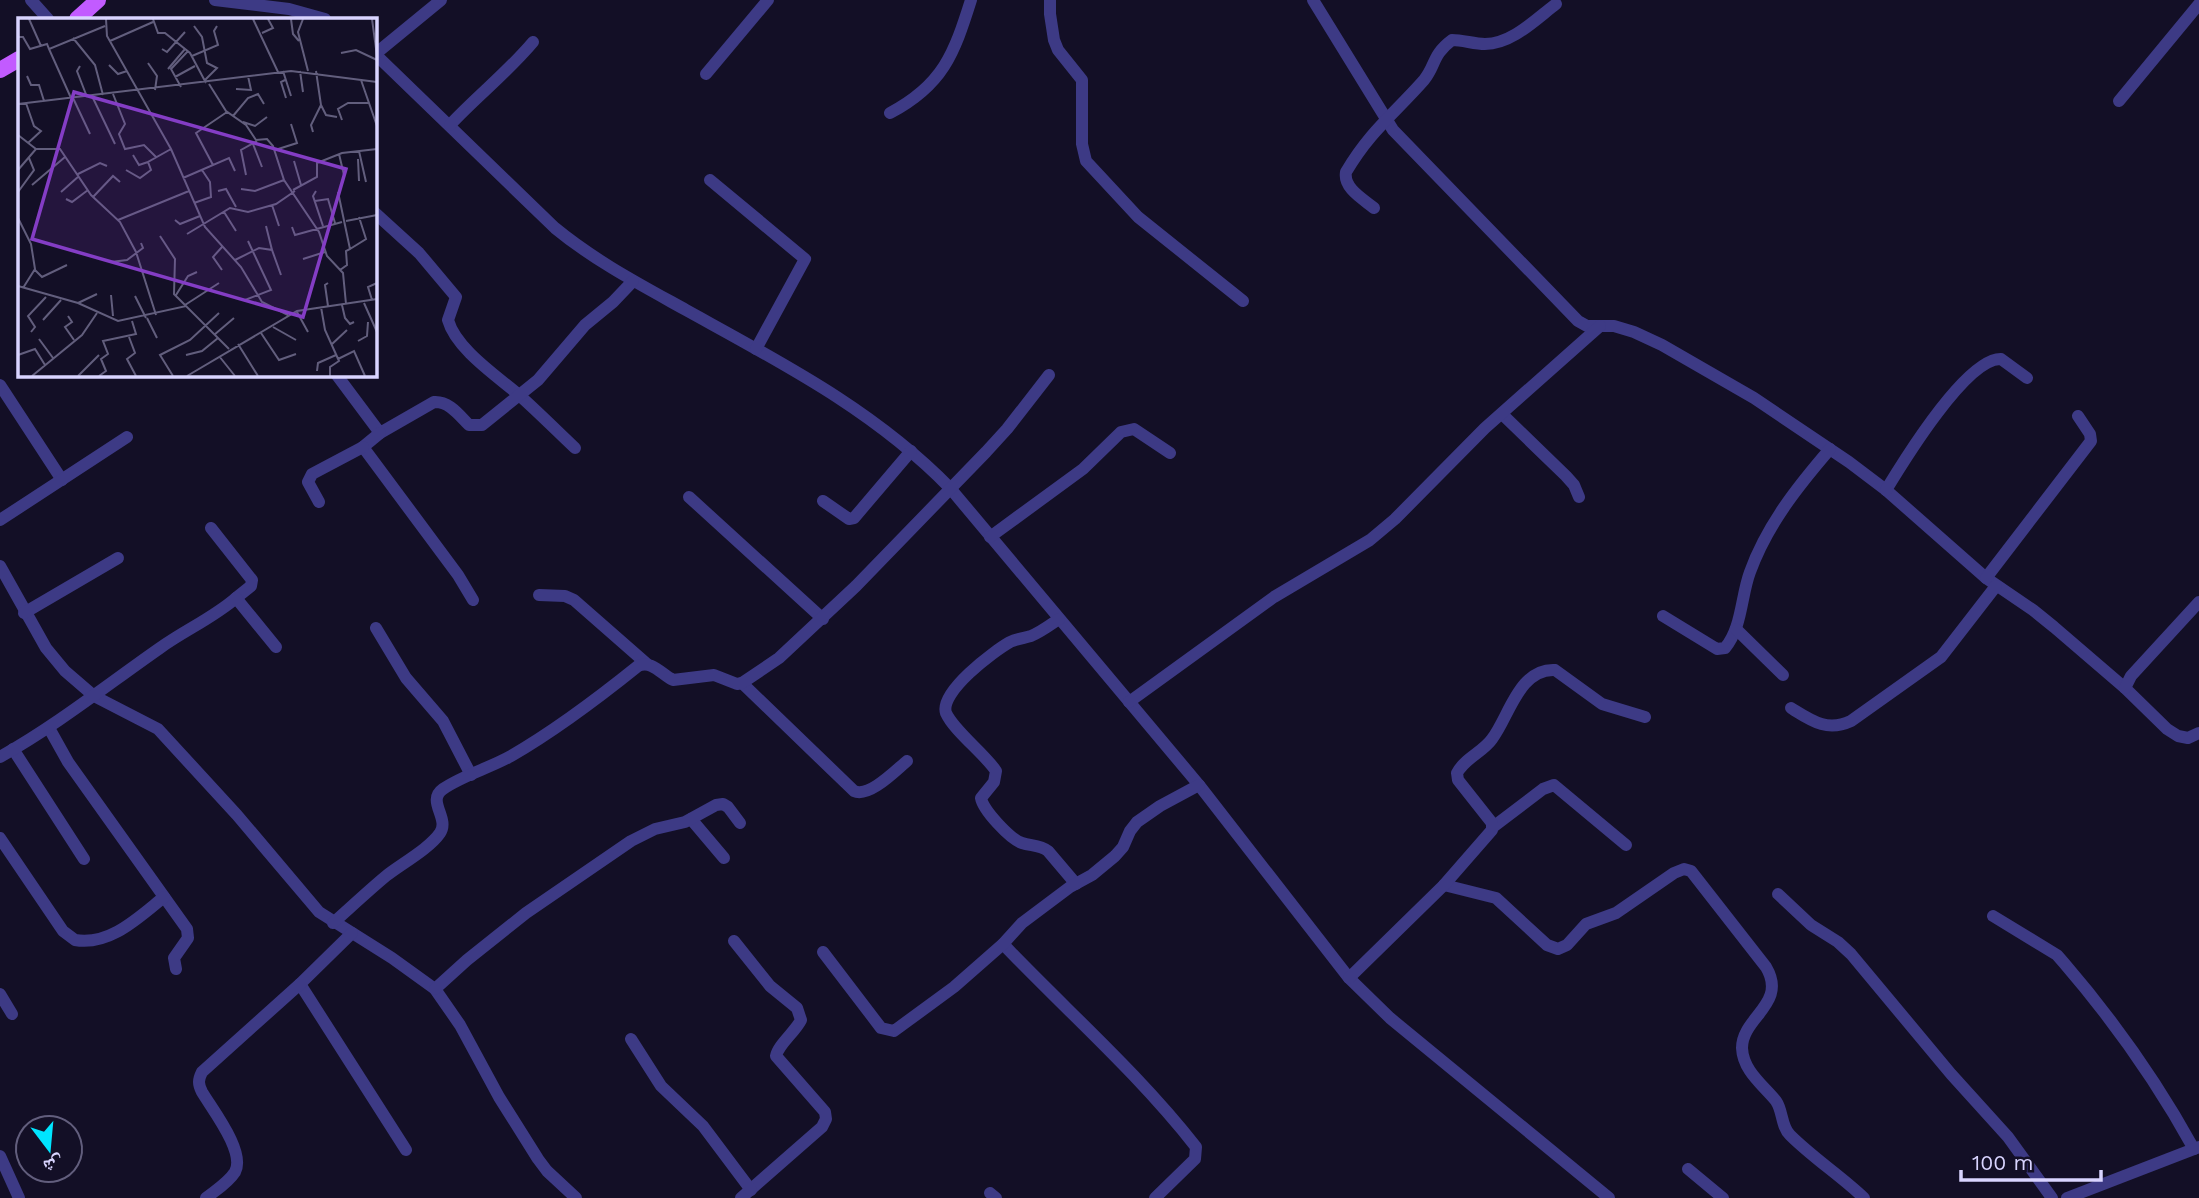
<svg xmlns="http://www.w3.org/2000/svg" width="2199" height="1198" font-family="'Work Sans','Noto Naskh Arabic',sans-serif">
<style>
.lines{fill:none;stroke-linecap:round;stroke-linejoin:round}
.minor{stroke:#3d3a85;stroke-width:12}
.major{stroke:#c25bff;stroke-width:16}
.inset-road{fill:none;stroke:#625e7d;stroke-width:2}
.view{fill:#843dc5;fill-opacity:0.15;stroke:#843dc5;stroke-width:3.5}
.inset-edge{fill:none;stroke:#d9d4ff;stroke-width:3.5}
</style>
<rect width="100%" height="100%" fill="#130f26"/>
<g class="lines">
<g class="minor">
<polyline points="31,0 48,19"/>
<polyline points="215,0 289,9 325,19"/>
<polyline points="1050,0 1050,14 1054,40 1058,50 1082,80 1082,144 1086,161 1138,217 1243,301"/>
<polyline points="1313,0 1393,130 1578,321 1587,326 1614,326 1634,332 1662,345 1754,398 1849,462 1886,490 1986,578 2033,610 2054,627 2125,688 2167,729 2178,736 2188,738 2199,733"/>
<path d="M374,53L555,228C595,261 641,285 686,310C780,362 874,410 950,488L1199,785L1349,978L1390,1018L1609,1198"/>
<polyline points="374,55 441,0"/>
<polyline points="706,74 768,0"/>
<polyline points="2119,101 2199,4"/>
<path d="M890,113C943,85 954,54 971,0"/>
<path d="M450,125C477,96 507,73 533,42"/>
<polyline points="710,180 805,259 756,349"/>
<path d="M1374,208C1363,199 1343,188 1346,172C1370,131 1395,113 1424,80C1436,65 1432,55 1452,40C1463,40 1474,44 1485,44C1512,44 1536,19 1556,4"/>
<path d="M374,212L419,253L456,297L448,320C456,349 497,376 519,395C538,412 556,430 575,448"/>
<path d="M336,374L380,433L434,402C449,401 459,415 469,425H482L538,380L585,325L613,302L633,281"/>
<polyline points="0,385 62,480"/>
<polyline points="1502,414 1566,476 1574,485 1579,497"/>
<polyline points="380,433 363,447 458,575 473,600"/>
<path d="M1886,490C1903,462 1966,358 2001,359L2027,378"/>
<polyline points="689,497 823,619"/>
<polyline points="823,501 849,519 854,518 911,451"/>
<polyline points="319,502 308,482 312,474 363,447"/>
<polyline points="0,520 127,437"/>
<polyline points="211,528 252,580 251,586 236,598"/>
<polyline points="990,537 1083,469 1121,432 1134,429 1170,453"/>
<polyline points="0,566 46,648 65,671 94,696 158,729 237,815 319,912 392,958 435,989 460,1025 499,1097 538,1159 547,1171 576,1198"/>
<polyline points="1986,578 2091,441 2090,434 2078,416"/>
<polyline points="539,595 565,596 574,600 647,664"/>
<polyline points="24,613 118,558"/>
<path d="M1663,616L1717,649L1725,648C1742,628 1741,596 1750,572C1767,525 1798,486 1830,449"/>
<path d="M1059,619C1050,625 1041,632 1031,636C1024,638 1016,639 1010,642C994,651 939,692 946,713C954,731 984,753 996,771L994,782L981,798C983,810 1010,839 1022,843C1031,846 1040,845 1048,851L1076,884"/>
<polyline points="376,628 406,678 443,721 471,775"/>
<polyline points="1736,629 1783,675"/>
<path d="M742,683L854,791C869,798 895,771 907,761"/>
<polyline points="2125,688 2131,676 2199,602"/>
<polyline points="1129,702 1274,597 1370,540 1395,519 1485,428 1600,326"/>
<path d="M1791,708C1812,721 1827,732 1851,721L1941,657L1996,586"/>
<polyline points="49,728 68,762 187,929 188,938 174,958 176,969"/>
<polyline points="13,749 84,859"/>
<path d="M0,757C57,725 107,685 160,648C185,630 213,618 236,598L276,647"/>
<polyline points="691,819 724,858"/>
<polyline points="1493,827 1543,789 1554,785 1626,845"/>
<path d="M0,838L63,931L75,940C110,946 139,917 164,897"/>
<path d="M1444,885L1496,898L1547,945L1558,949L1567,945L1586,924L1616,913L1674,873L1684,869L1691,871L1766,967C1788,1004 1742,1017 1742,1048C1743,1071 1763,1085 1776,1101C1783,1111 1781,1126 1790,1135C1813,1158 1841,1176 1864,1198"/>
<polyline points="1778,894 1811,925 1838,942 1851,954 1951,1074 2008,1137 2052,1198"/>
<path d="M1993,916L2057,955L2064,963C2114,1021 2157,1082 2194,1149"/>
<path d="M333,923C351,907 368,891 386,876C401,864 429,849 440,833C450,818 426,801 443,789C463,775 490,768 511,756C556,730 597,699 638,666C652,660 661,674 673,680L714,675L737,684L742,683L779,658L856,586L986,452L1007,429L1049,375"/>
<path d="M734,941L770,986L797,1008L801,1020C795,1032 778,1045 776,1056L825,1112L826,1119L822,1127L741,1198"/>
<path d="M1003,944C1068,1012 1138,1073 1196,1147L1195,1159L1155,1198"/>
<polyline points="823,952 881,1028 894,1031 954,987 1003,944 1022,923 1070,887 1092,875 1115,856 1123,847 1130,831 1137,822 1160,806 1199,785"/>
<path d="M1349,978L1444,885L1492,830V823L1458,780L1457,773C1465,758 1483,752 1492,739C1509,717 1519,668 1555,670L1602,704L1645,717"/>
<polyline points="300,984 406,1150"/>
<polyline points="435,989 467,960 526,913 631,841 655,829 685,822 716,805 723,804 728,807 740,823"/>
<polyline points="0,994 12,1014"/>
<polyline points="631,1039 661,1086 703,1126 751,1190"/>
<polyline points="0,1156 19,1198"/>
<polyline points="1688,1169 1723,1198"/>
<polyline points="990,1193 996,1198"/>
<path d="M206,1198C216,1190 228,1183 235,1172C246,1152 212,1109 202,1092C198,1084 198,1080 202,1072L300,984L352,933"/>
<polyline points="2067,1198 2199,1147"/>
</g>
<g class="major">
<polyline points="77,19 98,0"/>
<polyline points="0,70 19,59"/>
</g>
</g>
<g transform="translate(18 18)">
<rect width="359" height="359" fill="#130f26"/>
<path class="inset-road" d="M11,1L23,28M88,1L89,18L153,131L187,209L223,249L244,284L270,297M135,1L140,15H147L172,35L188,65M235,1L260,54M273,1L275,16L281,23M285,1L280,14L290,53M354,1L359,38M176,8L184,19L189,45L199,50L186,63M244,15L255,10L250,1M0,19H5L12,31L29,26L31,31M55,20L77,47L85,77M92,23L135,4M144,31L149,34L167,14M323,35L338,32L359,42M174,38L200,27L196,13L199,8M130,45L139,58L137,72M91,47L100,56L109,53M62,48L59,53L69,79M150,51L167,31M265,53L273,78M282,53L285,74M9,58L13,67H21L26,83M157,59L177,48M267,62L263,64L268,80M343,62L359,108M191,66L208,93L228,107L238,122L249,121L255,128L266,162L301,214L309,238L325,255L328,286M163,69L153,51L170,33M218,71L233,72L230,58M95,76L107,106L101,116L107,131L126,127L138,139M74,78L97,126M53,80L31,31L87,8M55,80L72,116M8,85L16,108L23,113L10,125M0,86L273,53L359,64M303,87L308,97L319,99M215,98L230,80L240,76L246,86M324,102L320,91L330,85H351M225,104L237,108L249,99M295,114L293,107L303,87L298,53M0,117L18,131H42L73,177L102,204L118,234L138,297M235,126L244,149M257,132L279,125L273,106M341,133L348,164M321,136L326,157M115,137L121,147L130,144M340,141L341,163M276,143L283,167M195,147L178,115L209,94M0,152L18,131M108,152L122,160L133,152L130,144L153,131M60,156L82,145L89,148M228,157L223,132L239,123M165,160L211,140L217,153M14,167L47,139M223,171L237,173L266,162M275,172L299,159V145L324,135L359,131M200,173L208,171L218,189M298,173L295,178L305,208M0,174L16,152L11,140M43,174L61,158M320,174L332,231L328,233L329,247L322,252M75,179L95,158L102,164M48,181L54,184L70,172M297,183L310,181L317,205M176,185L193,179L192,164L184,152M254,187L261,208M206,194L218,213M0,200L13,226L17,251L5,270M100,202L171,173M157,202L162,206L182,198M328,203L359,197M248,208L254,232M274,209L277,217L324,204M169,216L212,190L230,194L258,186L277,173M142,218L157,241L156,276L168,288M332,231L348,221L341,199M285,241L307,234M217,242L241,230L254,232L263,257M93,244L109,242L125,230L123,225M17,252L24,259L49,247M204,252L195,239L204,229M0,268L60,285L100,303L168,288L211,331M93,277L95,298M158,277L170,258L179,254M117,278L128,300M227,282L253,272L230,223M354,282L350,269L359,265M60,285L79,276M346,285L359,314M167,287L201,265M324,287L327,300L332,306L336,304M310,288L307,267L310,265M303,289L307,312L321,343L312,349V358M279,294L290,314M50,298L54,304L47,309L56,322M129,300L139,320M25,302L43,282M255,309L278,322M13,314L17,309L10,298L28,279M243,315L261,342L278,336M196,317L216,300M111,319L117,335L109,341L118,358M21,321L35,340M340,323L349,318L350,304M220,326L240,358M313,327L329,312M0,337L17,331L27,347M168,337L184,333L200,320M201,338L217,358M320,341L336,333L347,358M299,353L300,345L318,337M14,358L64,317L79,295M60,358L81,337M81,358L88,353L83,341L90,336L85,323L118,316L114,303M155,358L142,337L172,322L201,295M169,358L279,293L359,281"/>
<path class="view" d="M56,74L328,151L285,299L14,221Z"/>
<rect width="359" height="359" class="inset-edge"/>
</g>
<g transform="translate(49 1149) rotate(164)"><circle r="33" fill="#130f26" stroke="#625e7d" stroke-width="2"/>
<path d="M0-5L12 26L0 18L-12 26Z" fill="#00e5ff"/>
<text y="-10" font-size="19" font-weight="bold" text-anchor="middle" fill="#d9d4ff">ش</text>
</g>
<path d="M1961 1170v10h140v-10" fill="none" stroke="#d9d4ff" stroke-width="3.5"/>
<text x="1972" y="1170" font-size="21" fill="#d9d4ff" stroke="#130f26" stroke-width="5" paint-order="stroke">100 m</text>
</svg>
